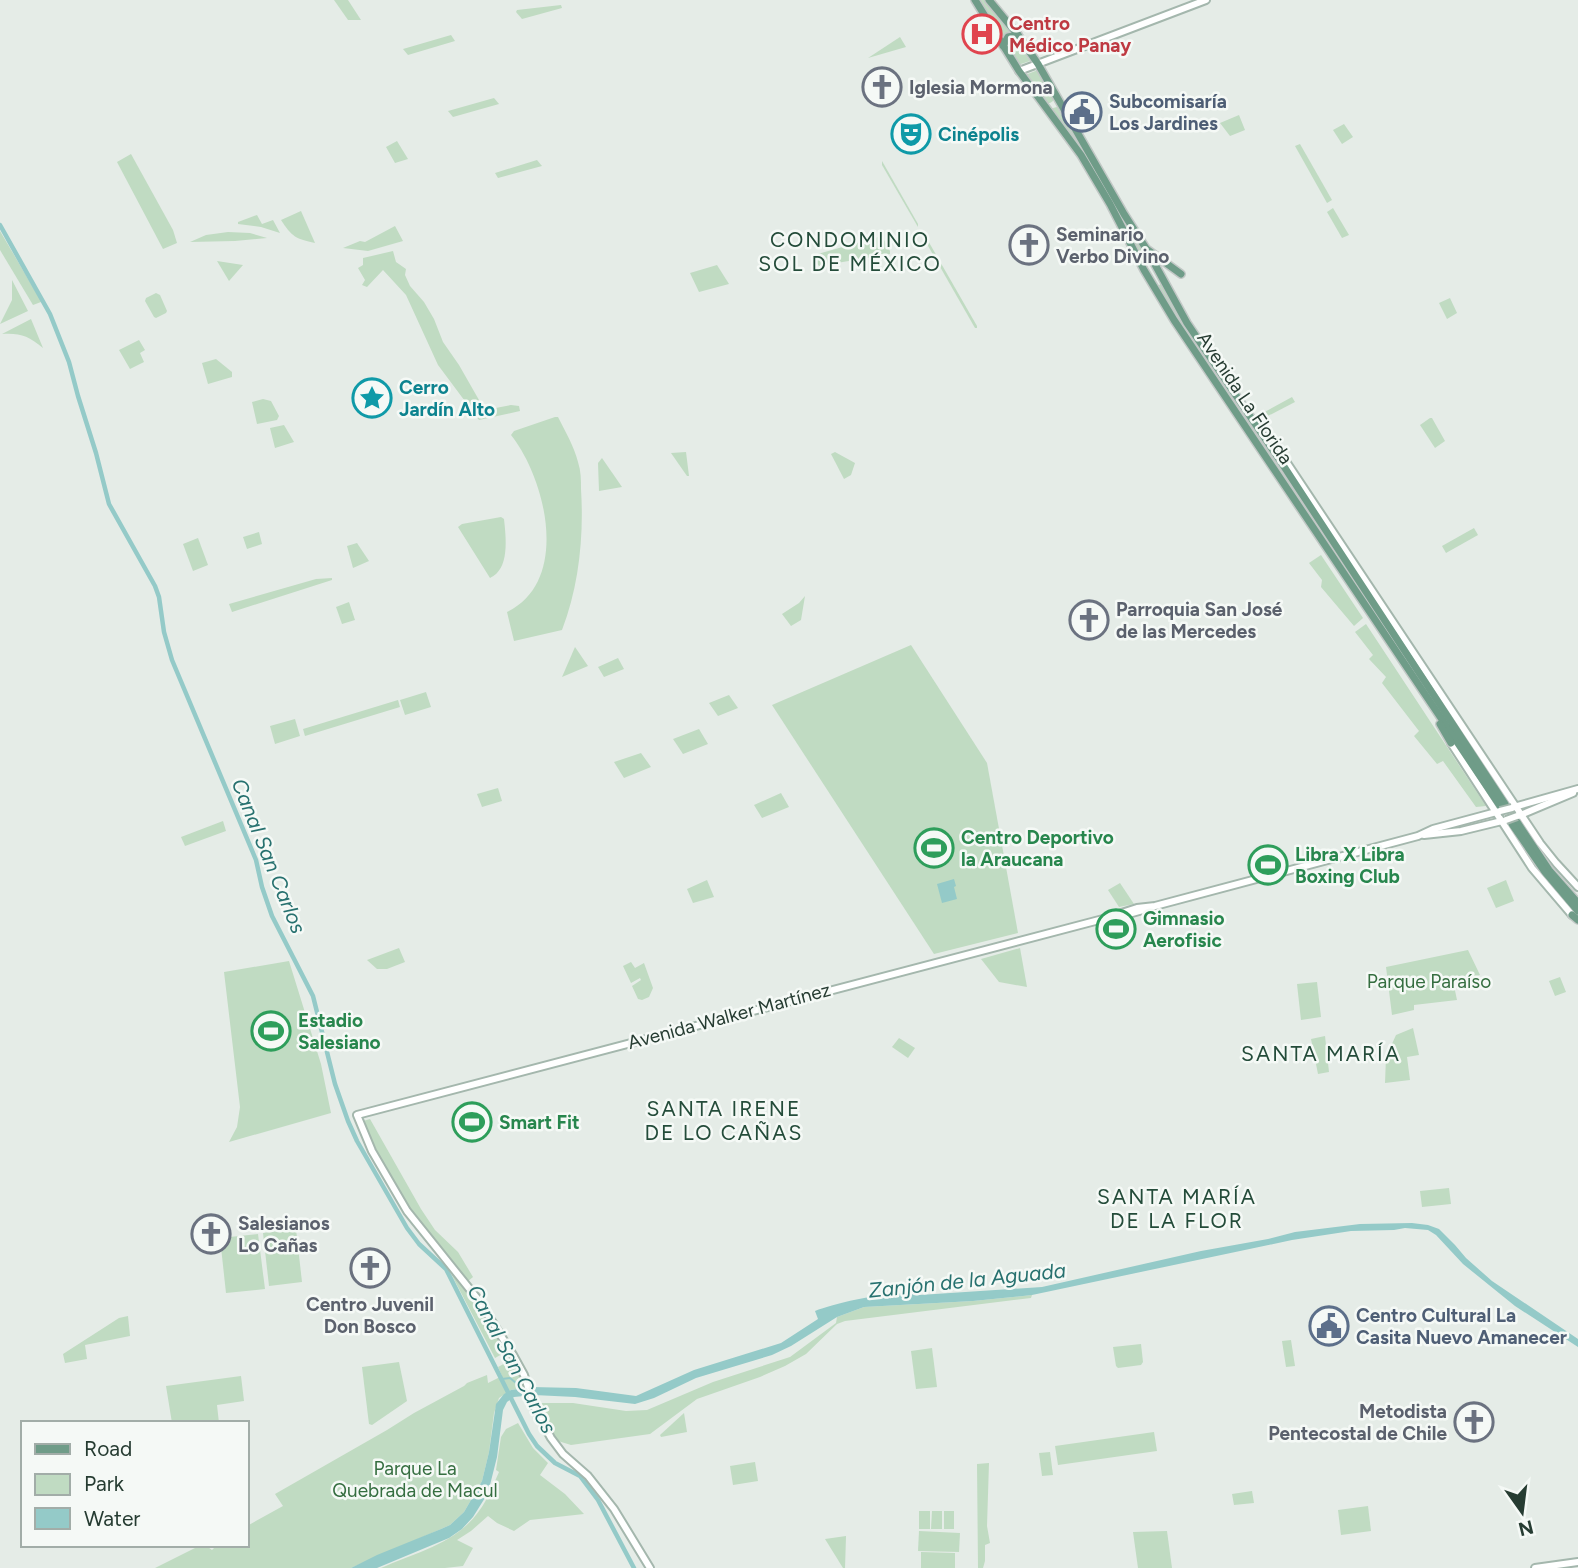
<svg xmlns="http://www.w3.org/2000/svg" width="1578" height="1568" font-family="Figtree,sans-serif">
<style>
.green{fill:#c0dbc2}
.water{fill:#94cac8}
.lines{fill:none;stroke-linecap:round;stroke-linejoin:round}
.stream{stroke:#94cac8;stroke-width:2}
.canal{stroke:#94cac8;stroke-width:4.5}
.secondary-casing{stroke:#a4b7ad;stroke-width:10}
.primary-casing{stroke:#c2c8c6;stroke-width:10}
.secondary{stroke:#fff;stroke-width:6}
.primary{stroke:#6f9c88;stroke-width:7}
.secondary-bridge-casing{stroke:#a4b7ad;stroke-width:10;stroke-linecap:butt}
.secondary-bridge{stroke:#fff;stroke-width:6}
.labels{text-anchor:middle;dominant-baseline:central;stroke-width:5;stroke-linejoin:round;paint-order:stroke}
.health-label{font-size:19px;font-weight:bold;fill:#be3a42;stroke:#f5f9f6;text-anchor:start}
.worship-label{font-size:19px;font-weight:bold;fill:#5b616d;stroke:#f5f9f6;text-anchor:start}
.service-label{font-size:19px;font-weight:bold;fill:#4e5e75;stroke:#f5f9f6;text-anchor:start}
.culture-label{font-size:19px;font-weight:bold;fill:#0d838f;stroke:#f5f9f6;text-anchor:start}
.street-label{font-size:19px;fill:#263c32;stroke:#f5f9f6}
.leisure-label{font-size:19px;font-weight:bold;fill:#27864d;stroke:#f5f9f6;text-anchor:start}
.park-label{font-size:19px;fill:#356e40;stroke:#f5f9f6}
.neighbourhood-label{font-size:21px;letter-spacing:2px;fill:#244c3a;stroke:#f5f9f6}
.water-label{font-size:21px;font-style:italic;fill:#27716f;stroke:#f5f9f6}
</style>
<rect width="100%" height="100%" fill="#e5ece7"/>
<g class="green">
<polygon points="334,0 348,0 361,20 348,20"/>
<polygon points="978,0 985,0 1010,33 1002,37 1000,39"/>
<polygon points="561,5 562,8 522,19 516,12 517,10"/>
<polygon points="451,35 455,41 408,55 403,49"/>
<polygon points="900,37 906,47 868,58"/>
<polygon points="1014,38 1030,61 1018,65 1004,45 1006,41"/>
<polygon points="1038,70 1054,97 1053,101 1050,103 1045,103 1025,75"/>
<polygon points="494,98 499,104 453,117 448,111"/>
<polygon points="1057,107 1149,260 1146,263 1143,262 1078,145 1049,109"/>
<polygon points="1239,115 1245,130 1230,136 1220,123"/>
<polygon points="1344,124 1353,137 1342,144 1333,130"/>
<polygon points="397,141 408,159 395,163 386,147"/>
<polygon points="1300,144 1332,200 1327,203 1295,146"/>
<polygon points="131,154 173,230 177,243 163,249 117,162"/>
<polygon points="537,160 542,166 498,178 495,173"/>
<polygon points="882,161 918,224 918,227 882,165"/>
<polygon points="1333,208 1349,235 1342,238 1327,212"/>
<path d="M301,211L315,243C296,239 292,237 281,220Z"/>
<polygon points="257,215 262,224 273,220 280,233 261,227 238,224 238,222"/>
<polygon points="395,226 403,241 368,251 343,248 360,241 365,242"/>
<polygon points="919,230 921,230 923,232 977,326 977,328 975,328"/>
<polygon points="0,231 41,301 41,302 33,305 0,250"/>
<polygon points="228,232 250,233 267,238 235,241 190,242 206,235"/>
<polygon points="882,236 890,251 890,254 819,266 813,258 814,255"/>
<polygon points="393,251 396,262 406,269 405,275 410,286 424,302 434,319 443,342 459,365 479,400 477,404 480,411 511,405 519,406 520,411 479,420 438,365 406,295 383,270 367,287 362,285 365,280 358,268 363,265 363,258"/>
<polygon points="217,261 243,265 229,281"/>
<polygon points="717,265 729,284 699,292 690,273"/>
<polygon points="12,280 28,311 0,324 12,300"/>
<polygon points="1161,284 1178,313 1277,462 1272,461 1185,333 1157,286"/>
<polygon points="156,293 160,295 167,311 166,313 156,318 154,317 145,301 146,298"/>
<polygon points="1450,298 1457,313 1447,319 1439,303"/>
<path d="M31,319L43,348C28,336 21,333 2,334Z"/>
<polygon points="139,340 145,350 140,353 144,362 130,369 119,350"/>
<polygon points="216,359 232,372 232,377 208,384 202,363"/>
<polygon points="1292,397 1295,402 1262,419 1259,415"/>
<polygon points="263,399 271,401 279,416 277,420 257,424 252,402"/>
<path d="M555,417H558C565,431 574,446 578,462C581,471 581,480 581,489C584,536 579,586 562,630L514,641L507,612C571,581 546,479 511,435L514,431Z"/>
<polygon points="1430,418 1432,418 1445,441 1435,448 1420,425"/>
<polygon points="284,425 294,442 275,448 270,428"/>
<polygon points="686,452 689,476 687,476 671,453"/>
<polygon points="835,452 855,463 851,475 844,479 831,454"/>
<polygon points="602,458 622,487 599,491 598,463"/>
<polygon points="1280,471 1283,473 1366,594 1431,698 1278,473"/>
<path d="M501,517L504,519C506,538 510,569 490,578L458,527L462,524Z"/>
<polygon points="1474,528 1478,535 1446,553 1442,546"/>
<polygon points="259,532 262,544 247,549 243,537"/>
<polygon points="198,538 208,565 193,571 183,544"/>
<polygon points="357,543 369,561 353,568 347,546"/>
<polygon points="1321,555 1363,618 1354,626 1321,587 1322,580 1309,563"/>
<polygon points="332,578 332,580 232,612 229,604 316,579"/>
<polygon points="805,596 801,620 791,626 782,614 799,603"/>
<polygon points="349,602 355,620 342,624 336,607"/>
<polygon points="1366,624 1486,806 1476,807 1443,761 1437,764 1414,736 1419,731 1382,683 1386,677 1369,659 1373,655 1355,632"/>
<polygon points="911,645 987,763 1018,933 934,954 772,705"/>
<polygon points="575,647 588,666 562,677"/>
<polygon points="618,658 624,669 604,677 598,667"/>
<polygon points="426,692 431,707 405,715 400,700"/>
<polygon points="729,695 738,708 718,716 709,703"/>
<polygon points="398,700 400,707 305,736 303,729"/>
<polygon points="295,719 300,736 275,744 270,726"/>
<polygon points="699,729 708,744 683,754 673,739"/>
<polygon points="641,753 651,767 624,778 614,762"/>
<polygon points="498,788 502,801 482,807 477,794"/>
<polygon points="781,793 789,807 762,818 754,805"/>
<polygon points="223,821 226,831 185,846 181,837"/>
<polygon points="707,880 714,897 693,903 687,889"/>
<polygon points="1506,880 1514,901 1496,908 1487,888"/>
<polygon points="1120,883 1134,904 1119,907 1108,890"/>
<polygon points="399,948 405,962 387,969 377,969 367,960"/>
<polygon points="1020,948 1027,987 999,982 981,959"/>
<polygon points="1468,950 1480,975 1453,981 1457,1000 1414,1005 1414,1010 1392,1015 1386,967"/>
<polygon points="289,961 321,1064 331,1113 229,1142 237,1127 240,1107 224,972"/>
<polygon points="631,962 635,968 644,963 653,988 649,997 642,1000 638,999 632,986 641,980 640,978 631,983 623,966"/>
<polygon points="1560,977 1566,992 1555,996 1549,981"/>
<polygon points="1317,982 1321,1017 1301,1020 1297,984"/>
<polygon points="1413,1028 1419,1055 1407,1057 1410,1080 1385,1083 1386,1057 1396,1035"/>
<polygon points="1325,1036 1329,1072 1318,1074 1311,1039"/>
<polygon points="899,1038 915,1048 908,1058 892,1047"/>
<path d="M370,1119L421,1209L435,1230L458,1252L473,1277L467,1282C427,1232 385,1182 363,1121Z"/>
<polygon points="1449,1188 1451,1204 1422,1207 1420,1191"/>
<polygon points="296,1229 302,1282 269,1286 263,1233"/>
<polygon points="258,1234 265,1289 226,1293 220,1238"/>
<polygon points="446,1264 474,1297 506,1349 504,1353 495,1358"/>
<polygon points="1032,1295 1031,1298 845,1321 837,1324 806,1354 785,1366 760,1377 697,1399 650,1434 571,1445 558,1441 538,1403 573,1403 626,1411 647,1410 713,1382 790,1357 836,1323 837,1317 864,1307 973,1301"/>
<polygon points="128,1316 130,1336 85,1345 87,1359 65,1363 63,1354 119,1318"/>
<polygon points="1291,1340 1295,1366 1286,1367 1282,1341"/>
<polygon points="1141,1344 1143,1362 1141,1365 1118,1368 1116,1366 1113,1347"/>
<polygon points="932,1348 937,1387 916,1389 911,1351"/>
<polygon points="511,1360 515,1363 525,1388 511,1390 499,1398 494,1413 489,1452 482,1481 464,1512 450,1525 441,1529 351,1568 155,1568 201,1545 205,1545 212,1550 217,1545 247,1545 247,1526 283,1506 275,1494 387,1430 414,1413 464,1386 467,1383 487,1375 488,1383 502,1376 498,1367"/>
<polygon points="399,1362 407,1401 372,1425 369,1424 362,1367"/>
<polygon points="241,1376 244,1401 217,1405 219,1423 172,1423 166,1386"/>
<polygon points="684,1413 687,1432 661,1437 660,1435"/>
<path d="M518,1423L533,1448L548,1463L540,1475L565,1494L584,1514L530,1520L514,1531L497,1523L488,1516L471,1531L457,1540L473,1548L463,1566L445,1568H381C415,1553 457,1543 479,1511C488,1499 493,1485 499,1472L496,1470L501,1437L506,1429Z"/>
<polygon points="1154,1432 1157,1451 1058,1465 1055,1446"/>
<polygon points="1050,1452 1053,1475 1042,1476 1039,1453"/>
<polygon points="755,1462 758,1481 733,1485 730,1466"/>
<polygon points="989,1463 987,1526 990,1543 985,1545 985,1561 983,1568 978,1568 977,1464"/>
<polygon points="1252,1491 1254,1503 1234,1505 1232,1494"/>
<polygon points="1368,1506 1371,1531 1341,1535 1338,1510"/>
<rect x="919" y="1511" width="11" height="18"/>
<polygon points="932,1511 942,1511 942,1529 931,1529"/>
<rect x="944" y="1511" width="10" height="18"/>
<polygon points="919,1531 960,1533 959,1552 918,1551"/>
<polygon points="1167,1531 1172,1568 1138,1568 1133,1532"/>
<polygon points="846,1536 845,1568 843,1568 825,1539"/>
<polygon points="921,1552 955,1553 955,1568 921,1568"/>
</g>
<g class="water">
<polygon points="954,879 956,886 954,887 957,899 942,903 937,884"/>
<path d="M1412,1223L1428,1225L1439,1229L1455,1245L1466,1258L1492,1281L1578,1339V1347L1515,1306L1463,1264L1436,1235L1428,1230L1405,1228L1394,1230L1351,1231L1292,1240L1032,1295L973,1301L864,1307L837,1317L791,1346L772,1355L696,1378L654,1398L635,1404L575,1397L534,1395L514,1397L507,1402L503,1410L497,1457L488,1493L473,1517L462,1529L449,1538L377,1568H351L377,1555L441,1529L450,1525L464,1512L482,1481L489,1452L496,1404L504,1394L511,1390L531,1387L576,1388L636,1396L694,1370L781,1343L818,1319L815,1311C837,1302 898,1289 920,1295L1042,1287L1201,1251L1268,1239L1295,1232L1360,1224Z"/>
</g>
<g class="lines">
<polyline class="stream" points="502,1379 510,1378 522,1388"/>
<polyline class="canal" points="0,225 50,314 69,362 78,396 96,453 109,504 155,586 159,597 164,632 172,660 256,860 262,887 272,916 313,996 335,1084 348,1121 357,1141 407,1228 419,1244 446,1269 529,1434 537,1446 555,1463 580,1476 598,1500 634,1568"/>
<g class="secondary-casing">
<g id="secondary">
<polyline points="1019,71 1206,0"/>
<polyline points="1275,445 1540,843 1556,863 1578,887"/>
<polyline points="1451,743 1532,868 1572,915"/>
<polyline points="1514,807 1578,789"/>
<polyline points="1518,816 1573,793"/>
<polyline points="1424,835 1461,831 1502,821"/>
<polyline points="1114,918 1150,908"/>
<polyline points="650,1568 614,1509 588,1476 563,1454 551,1438 536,1411 524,1375 513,1355 480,1302 407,1211 372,1151 357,1115 1103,919 1137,908 1155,906 1418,836 1433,829 1500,811"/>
<polyline points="1535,1568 1578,1562"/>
</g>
</g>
<g class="primary-casing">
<g id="primary">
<polyline points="975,0 1019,71 1081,155 1110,204 1144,270 1174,320 1500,806"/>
<polyline points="989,0 1018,35 1038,64 1124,214 1147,250 1187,323 1283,465 1505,804"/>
<polyline points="1003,46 1008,37 1018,35"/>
<polyline points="1148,250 1181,274"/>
<polyline points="1440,724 1451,743"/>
<polyline points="1517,822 1549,870 1578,903"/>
<polyline points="1512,824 1545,872 1578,911"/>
<polyline points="1572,915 1578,920"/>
</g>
</g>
<use href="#secondary" class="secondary"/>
<use href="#primary" class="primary"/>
<g class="secondary-bridge-casing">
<g id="secondary-bridge">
<polyline points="1500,811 1512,808"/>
<polyline points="1506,820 1517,816"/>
</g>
</g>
<use href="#secondary-bridge" class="secondary-bridge"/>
</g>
<defs>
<g id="hospital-ring" transform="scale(2.0125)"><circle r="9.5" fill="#f5f9f6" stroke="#e0444e" stroke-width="1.5"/><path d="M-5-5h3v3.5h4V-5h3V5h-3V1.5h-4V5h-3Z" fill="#e0444e"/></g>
<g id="church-ring" transform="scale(2.0125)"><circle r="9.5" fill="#f5f9f6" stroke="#6b7280" stroke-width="1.5"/><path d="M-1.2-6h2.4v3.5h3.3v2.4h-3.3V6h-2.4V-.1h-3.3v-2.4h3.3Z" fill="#6b7280"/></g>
<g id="civic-ring" transform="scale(2.0125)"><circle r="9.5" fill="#f5f9f6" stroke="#5c6f8a" stroke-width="1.5"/><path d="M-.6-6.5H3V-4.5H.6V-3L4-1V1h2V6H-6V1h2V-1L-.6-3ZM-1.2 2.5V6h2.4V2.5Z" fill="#5c6f8a"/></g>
<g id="theatre-ring" transform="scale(2.0125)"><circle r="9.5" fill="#f5f9f6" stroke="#0f9aa8" stroke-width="1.5"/><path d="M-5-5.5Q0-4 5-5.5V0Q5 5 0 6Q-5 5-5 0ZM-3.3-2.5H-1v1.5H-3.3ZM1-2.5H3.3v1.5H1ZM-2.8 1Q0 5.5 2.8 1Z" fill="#0f9aa8"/></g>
<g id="sight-ring" transform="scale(2.0125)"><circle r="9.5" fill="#f5f9f6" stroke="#0f9aa8" stroke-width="1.5"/><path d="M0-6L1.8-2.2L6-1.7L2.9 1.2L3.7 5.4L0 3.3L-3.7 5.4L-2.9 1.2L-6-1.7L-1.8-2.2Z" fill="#0f9aa8"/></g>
<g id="stadium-ring" transform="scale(2.0125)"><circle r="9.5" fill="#f5f9f6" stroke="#2e9e5b" stroke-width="1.5"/><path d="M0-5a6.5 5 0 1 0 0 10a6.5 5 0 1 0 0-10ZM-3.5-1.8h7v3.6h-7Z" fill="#2e9e5b"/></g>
</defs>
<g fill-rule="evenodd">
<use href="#hospital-ring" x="982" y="34"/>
<use href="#church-ring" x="882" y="87"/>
<use href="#civic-ring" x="1082" y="112"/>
<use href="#theatre-ring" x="911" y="134"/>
<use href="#church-ring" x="1029" y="245"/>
<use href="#sight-ring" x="372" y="398"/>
<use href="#church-ring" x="1089" y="620"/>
<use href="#stadium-ring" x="934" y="848"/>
<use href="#stadium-ring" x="1268" y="865"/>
<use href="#stadium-ring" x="1116" y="929"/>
<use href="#stadium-ring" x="271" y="1031"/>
<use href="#stadium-ring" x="472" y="1122"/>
<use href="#church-ring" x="211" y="1234"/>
<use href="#church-ring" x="370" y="1268"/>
<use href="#civic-ring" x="1329" y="1326"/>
<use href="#church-ring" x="1474" y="1422"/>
</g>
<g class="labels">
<g class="health-label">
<text x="1009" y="23">Centro<tspan x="1009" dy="22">Médico Panay</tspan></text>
</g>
<g class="worship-label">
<text x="909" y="87">Iglesia Mormona</text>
<text x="1056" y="234">Seminario<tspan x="1056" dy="22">Verbo Divino</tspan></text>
<text x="1116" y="609">Parroquia San José<tspan x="1116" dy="22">de las Mercedes</tspan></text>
<text x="238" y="1223">Salesianos<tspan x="238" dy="22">Lo Cañas</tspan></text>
<text x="370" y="1304" text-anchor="middle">Centro Juvenil<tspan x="370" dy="22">Don Bosco</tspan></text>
<text x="1447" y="1411" text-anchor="end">Metodista<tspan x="1447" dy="22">Pentecostal de Chile</tspan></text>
</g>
<g class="service-label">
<text x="1109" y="101">Subcomisaría<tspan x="1109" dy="22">Los Jardines</tspan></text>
<text x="1356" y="1315">Centro Cultural La<tspan x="1356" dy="22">Casita Nuevo Amanecer</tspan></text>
</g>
<g class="culture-label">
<text x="938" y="134">Cinépolis</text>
<text x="399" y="387">Cerro<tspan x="399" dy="22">Jardín Alto</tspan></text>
</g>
<g class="street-label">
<text transform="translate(1245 398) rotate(56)">Avenida La Florida</text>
<text transform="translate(729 1016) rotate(-15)">Avenida Walker Martínez</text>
</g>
<g class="leisure-label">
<text x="961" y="837">Centro Deportivo<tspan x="961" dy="22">la Araucana</tspan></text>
<text x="1295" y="854">Libra X Libra<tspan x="1295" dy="22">Boxing Club</tspan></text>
<text x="1143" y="918">Gimnasio<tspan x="1143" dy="22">Aerofisic</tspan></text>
<text x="298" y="1020">Estadio<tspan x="298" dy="22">Salesiano</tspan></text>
<text x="499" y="1122">Smart Fit</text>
</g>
<g class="park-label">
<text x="1429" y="981">Parque Paraíso</text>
<text x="415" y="1468">Parque La<tspan x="415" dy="22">Quebrada de Macul</tspan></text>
</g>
<g class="neighbourhood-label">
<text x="850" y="239">CONDOMINIO<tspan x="850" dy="24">SOL DE MÉXICO</tspan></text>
<text x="1321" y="1053">SANTA MARÍA</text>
<text x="724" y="1108">SANTA IRENE<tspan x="724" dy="24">DE LO CAÑAS</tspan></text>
<text x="1177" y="1196">SANTA MARÍA<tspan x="1177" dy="24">DE LA FLOR</tspan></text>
</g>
<g class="water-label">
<text transform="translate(269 856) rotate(68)">Canal San Carlos</text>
<text transform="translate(967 1280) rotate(-6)">Zanjón de la Aguada</text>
<text transform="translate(512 1359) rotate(62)">Canal San Carlos</text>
</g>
</g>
<rect x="21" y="1421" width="228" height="126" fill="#f5f9f6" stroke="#a2ada8" stroke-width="2"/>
<rect x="35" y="1444" width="35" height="10" fill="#6f9c88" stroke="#a2ada8" stroke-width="2"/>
<text x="84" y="1456" font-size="21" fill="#263c32">Road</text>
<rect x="35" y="1474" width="35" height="21" fill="#c0dbc2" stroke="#a2ada8" stroke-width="2"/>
<text x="84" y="1491" font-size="21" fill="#263c32">Park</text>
<rect x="35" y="1508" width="35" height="21" fill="#94cac8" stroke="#a2ada8" stroke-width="2"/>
<text x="84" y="1526" font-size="21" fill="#263c32">Water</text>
<g transform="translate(1522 1512) rotate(166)" stroke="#f5f9f6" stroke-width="5" paint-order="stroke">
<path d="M0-5L12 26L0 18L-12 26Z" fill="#263c32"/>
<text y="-10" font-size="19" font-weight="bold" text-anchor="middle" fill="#263c32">N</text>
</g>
</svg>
